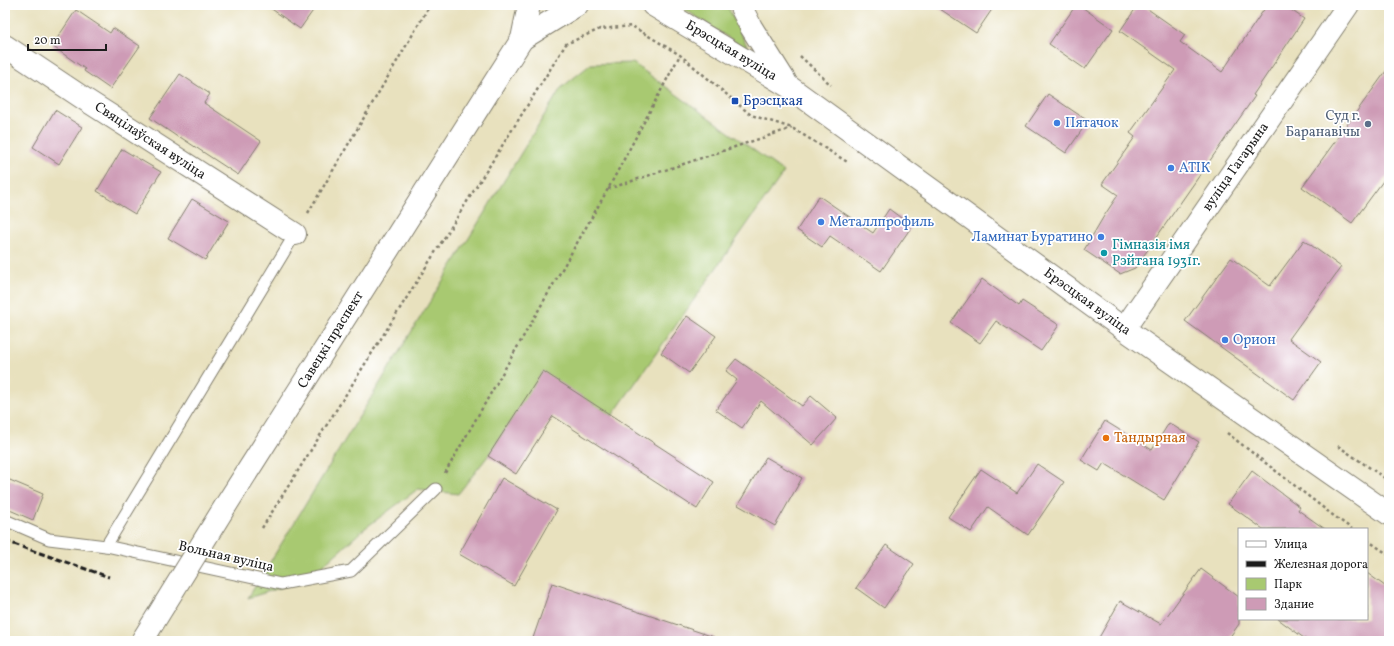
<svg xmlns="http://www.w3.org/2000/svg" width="1394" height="646" font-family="Vollkorn,serif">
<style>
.green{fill:#a8c971;stroke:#627246}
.building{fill:#ce9bb6}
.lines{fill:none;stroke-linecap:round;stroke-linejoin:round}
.lane-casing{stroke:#827e6d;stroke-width:13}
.street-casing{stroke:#827e6d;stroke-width:24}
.secondary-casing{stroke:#827e6d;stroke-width:24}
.path{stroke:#827e6d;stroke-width:2.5;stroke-dasharray:3 3;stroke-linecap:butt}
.lane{stroke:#fff;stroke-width:11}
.street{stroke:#fff;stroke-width:22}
.secondary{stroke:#fff;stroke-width:22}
.rail{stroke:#1c1c1c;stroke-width:3;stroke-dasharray:6 3;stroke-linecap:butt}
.secondary-bridge-casing{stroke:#827e6d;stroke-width:24;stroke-linecap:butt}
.secondary-bridge{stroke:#fff;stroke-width:22}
.transit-dot{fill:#1a4fb4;stroke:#fff;stroke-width:1.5}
.shop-dot{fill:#3f7fe0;stroke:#fff;stroke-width:1.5}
.service-dot{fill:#5c6f8a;stroke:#fff;stroke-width:1.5}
.culture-dot{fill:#0f9aa8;stroke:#fff;stroke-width:1.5}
.food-dot{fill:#e8710a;stroke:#fff;stroke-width:1.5}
.labels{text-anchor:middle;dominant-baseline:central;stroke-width:3.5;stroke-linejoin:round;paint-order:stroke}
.street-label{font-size:14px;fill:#1c1c1c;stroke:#fff}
.transit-label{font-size:14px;fill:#164399;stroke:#fff;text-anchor:start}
.service-label{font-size:14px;fill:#4e5e75;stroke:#fff;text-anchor:end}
.shop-label{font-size:14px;fill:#366cbe;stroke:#fff;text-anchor:start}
.culture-label{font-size:14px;fill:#0d838f;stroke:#fff;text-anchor:start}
.food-label{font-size:14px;fill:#c56008;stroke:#fff;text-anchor:start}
</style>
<rect width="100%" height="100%" fill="#fff"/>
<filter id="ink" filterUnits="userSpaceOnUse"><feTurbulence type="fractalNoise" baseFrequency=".025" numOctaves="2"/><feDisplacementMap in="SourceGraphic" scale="8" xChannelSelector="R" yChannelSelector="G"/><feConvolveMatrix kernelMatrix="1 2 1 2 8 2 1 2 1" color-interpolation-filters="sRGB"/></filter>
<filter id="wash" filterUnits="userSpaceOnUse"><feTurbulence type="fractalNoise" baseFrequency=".012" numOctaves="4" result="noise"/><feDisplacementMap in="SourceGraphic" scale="16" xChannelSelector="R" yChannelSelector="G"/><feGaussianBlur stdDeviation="0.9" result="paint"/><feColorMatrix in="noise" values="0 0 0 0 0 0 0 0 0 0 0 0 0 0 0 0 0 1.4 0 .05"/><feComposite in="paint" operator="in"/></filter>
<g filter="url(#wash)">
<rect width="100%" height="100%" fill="#e8e1be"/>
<g class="green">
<polygon points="678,5 727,5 750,52"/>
<polygon points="633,63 784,172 612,416 543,372 488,456 458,494 418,489 364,529 308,579 248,598 561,88 591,64"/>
</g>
<g id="blocks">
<g class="building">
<polygon points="266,5 317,5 300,29"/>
<polygon points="934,5 995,5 976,33"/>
<polygon points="1076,5 1079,5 1113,29 1085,69 1049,44"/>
<polygon points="1138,5 1142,5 1185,35 1180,42 1222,72 1267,5 1284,5 1304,19 1253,95 1255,96 1135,268 1120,274 1084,250 1104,216 1118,195 1102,184 1135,137 1130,133 1175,70 1120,31"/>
<polygon points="76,10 110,33 113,28 140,46 110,89 84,71 85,69 52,46"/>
<polygon points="1389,67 1389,173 1352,223 1302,187"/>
<polygon points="180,74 210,94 204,103 261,141 238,175 180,137 179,138 150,118"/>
<polygon points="1048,94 1088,121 1066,153 1026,126"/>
<polygon points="55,110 82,127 59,164 33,147"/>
<polygon points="122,149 161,172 135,214 97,191"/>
<polygon points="819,196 873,233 889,209 912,226 881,271 830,236 822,247 797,230"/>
<polygon points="192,199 229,221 205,260 168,238"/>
<polygon points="1304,240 1341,267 1289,339 1321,362 1294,400 1185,321 1231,258 1270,286"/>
<polygon points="982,279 1019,306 1022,301 1059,325 1041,351 996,321 980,343 951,323"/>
<polygon points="687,316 716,336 689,373 661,353"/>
<polygon points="736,359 802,406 811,396 837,418 813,445 761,401 742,428 716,410 737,380 726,371"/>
<polygon points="543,371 714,482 697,509 553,416 516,474 488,456"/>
<polygon points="1105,421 1152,450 1169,423 1199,442 1164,500 1104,463 1099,471 1081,460"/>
<polygon points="766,457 802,478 775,526 738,505"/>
<polygon points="1037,464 1064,482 1028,535 988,507 971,532 948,517 981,469 1017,493"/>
<polygon points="1252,471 1300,507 1298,510 1325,529 1263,529 1228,504"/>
<polygon points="5,478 43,494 33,520 5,508"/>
<polygon points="502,478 557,510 514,586 459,554"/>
<polygon points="886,545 914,564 884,608 856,588"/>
<polygon points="1201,569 1239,597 1239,624 1227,641 1097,641 1120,601 1161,624"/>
<polygon points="1367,573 1389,589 1389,641 1308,641 1278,619 1367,619"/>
<polygon points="552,583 714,637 713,641 532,641"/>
</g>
</g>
</g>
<g filter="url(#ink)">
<use href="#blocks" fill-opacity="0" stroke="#827e6d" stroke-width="1"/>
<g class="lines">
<g class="lane-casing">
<g id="lane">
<polyline points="5,520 49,539 106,546 281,584 351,571 436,489"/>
<polyline points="106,546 295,234"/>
</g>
</g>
<g class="street-casing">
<polyline id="street" points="5,46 86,100 295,234"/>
</g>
<g class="secondary-casing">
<g id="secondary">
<polyline points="653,5 788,86 1124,329 1389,514"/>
<polyline points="740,5 751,27 785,81"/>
<polyline points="522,39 577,5"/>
<polyline points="1124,329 1348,5"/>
<polyline points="226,505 522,39 529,5"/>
</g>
</g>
<g class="path">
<polyline points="800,56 831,85"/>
<polyline points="608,189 792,128"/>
<polyline points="308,213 430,5"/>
<polyline points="1227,433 1330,513 1352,529"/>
<polyline points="1338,446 1389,481"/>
<polyline points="445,473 608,189 680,55"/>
<polyline points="262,528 566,44 600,29 632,26 680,55 751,115 792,128 849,163"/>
<polyline points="1367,540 1389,555"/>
</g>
<use href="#lane" class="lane"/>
<use href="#street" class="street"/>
<use href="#secondary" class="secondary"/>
<polyline class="rail" points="5,541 109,577"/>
<g class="secondary-bridge-casing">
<polyline id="secondary-bridge" points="142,641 226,505"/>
</g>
<use href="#secondary-bridge" class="secondary-bridge"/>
</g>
</g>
<rect class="transit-dot" x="731" y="97" width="8" height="8" rx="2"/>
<g class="shop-dot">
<circle cx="1057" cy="123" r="4"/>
<circle cx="1171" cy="168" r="4"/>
<circle cx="821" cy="222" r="4"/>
<circle cx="1101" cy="237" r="4"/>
<circle cx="1225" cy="340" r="4"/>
</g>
<circle class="service-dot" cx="1368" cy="124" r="4"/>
<circle class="culture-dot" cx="1104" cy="253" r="4"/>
<circle class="food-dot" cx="1106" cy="438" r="4"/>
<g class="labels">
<g class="street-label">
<text transform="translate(731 51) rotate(31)">Брэсцкая вуліца</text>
<text transform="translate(150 141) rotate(33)">Свяцілаўская вуліца</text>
<text transform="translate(1236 167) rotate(-55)">вуліца Гагарына</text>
<text transform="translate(1087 302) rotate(36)">Брэсцкая вуліца</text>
<text transform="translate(331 340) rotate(-58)">Савецкі праспект</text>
<text transform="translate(226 557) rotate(13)">Вольная вуліца</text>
</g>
<g class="transit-label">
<text x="743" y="101">Брэсцкая</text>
</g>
<g class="service-label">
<text x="1360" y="116">Суд г.<tspan x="1360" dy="16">Баранавічы</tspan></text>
</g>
<g class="shop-label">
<text x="1065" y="123">Пятачок</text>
<text x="1179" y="168">АТІК</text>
<text x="829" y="222">Металлпрофиль</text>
<text x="1093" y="237" text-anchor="end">Ламинат Ьуратино</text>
<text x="1233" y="340">Орион</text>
</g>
<g class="culture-label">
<text x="1112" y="245">Гімназія імя<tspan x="1112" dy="16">Рэйтана 1931г.</tspan></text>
</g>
<g class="food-label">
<text x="1114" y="438">Тандырная</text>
</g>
</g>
<rect width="1394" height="646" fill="none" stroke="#fff" stroke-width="20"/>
<rect x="1238" y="528" width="130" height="92" fill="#ffffff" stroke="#a4a4a4"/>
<rect x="1246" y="541" width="20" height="6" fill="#ffffff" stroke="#a4a4a4"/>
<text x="1274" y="548" font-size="12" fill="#1c1c1c">Улица</text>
<rect x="1246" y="561" width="20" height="6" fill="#1c1c1c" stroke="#a4a4a4"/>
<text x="1274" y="568" font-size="12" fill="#1c1c1c">Железная дорога</text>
<rect x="1246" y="578" width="20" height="12" fill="#a8c971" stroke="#a4a4a4"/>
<text x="1274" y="588" font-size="12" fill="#1c1c1c">Парк</text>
<rect x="1246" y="598" width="20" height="12" fill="#ce9bb6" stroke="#a4a4a4"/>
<text x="1274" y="608" font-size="12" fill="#1c1c1c">Здание</text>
<path d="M28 44v6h78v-6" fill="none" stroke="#1c1c1c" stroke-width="2"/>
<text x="34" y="44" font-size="12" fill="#1c1c1c" stroke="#ffffff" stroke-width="3" paint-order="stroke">20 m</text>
</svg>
